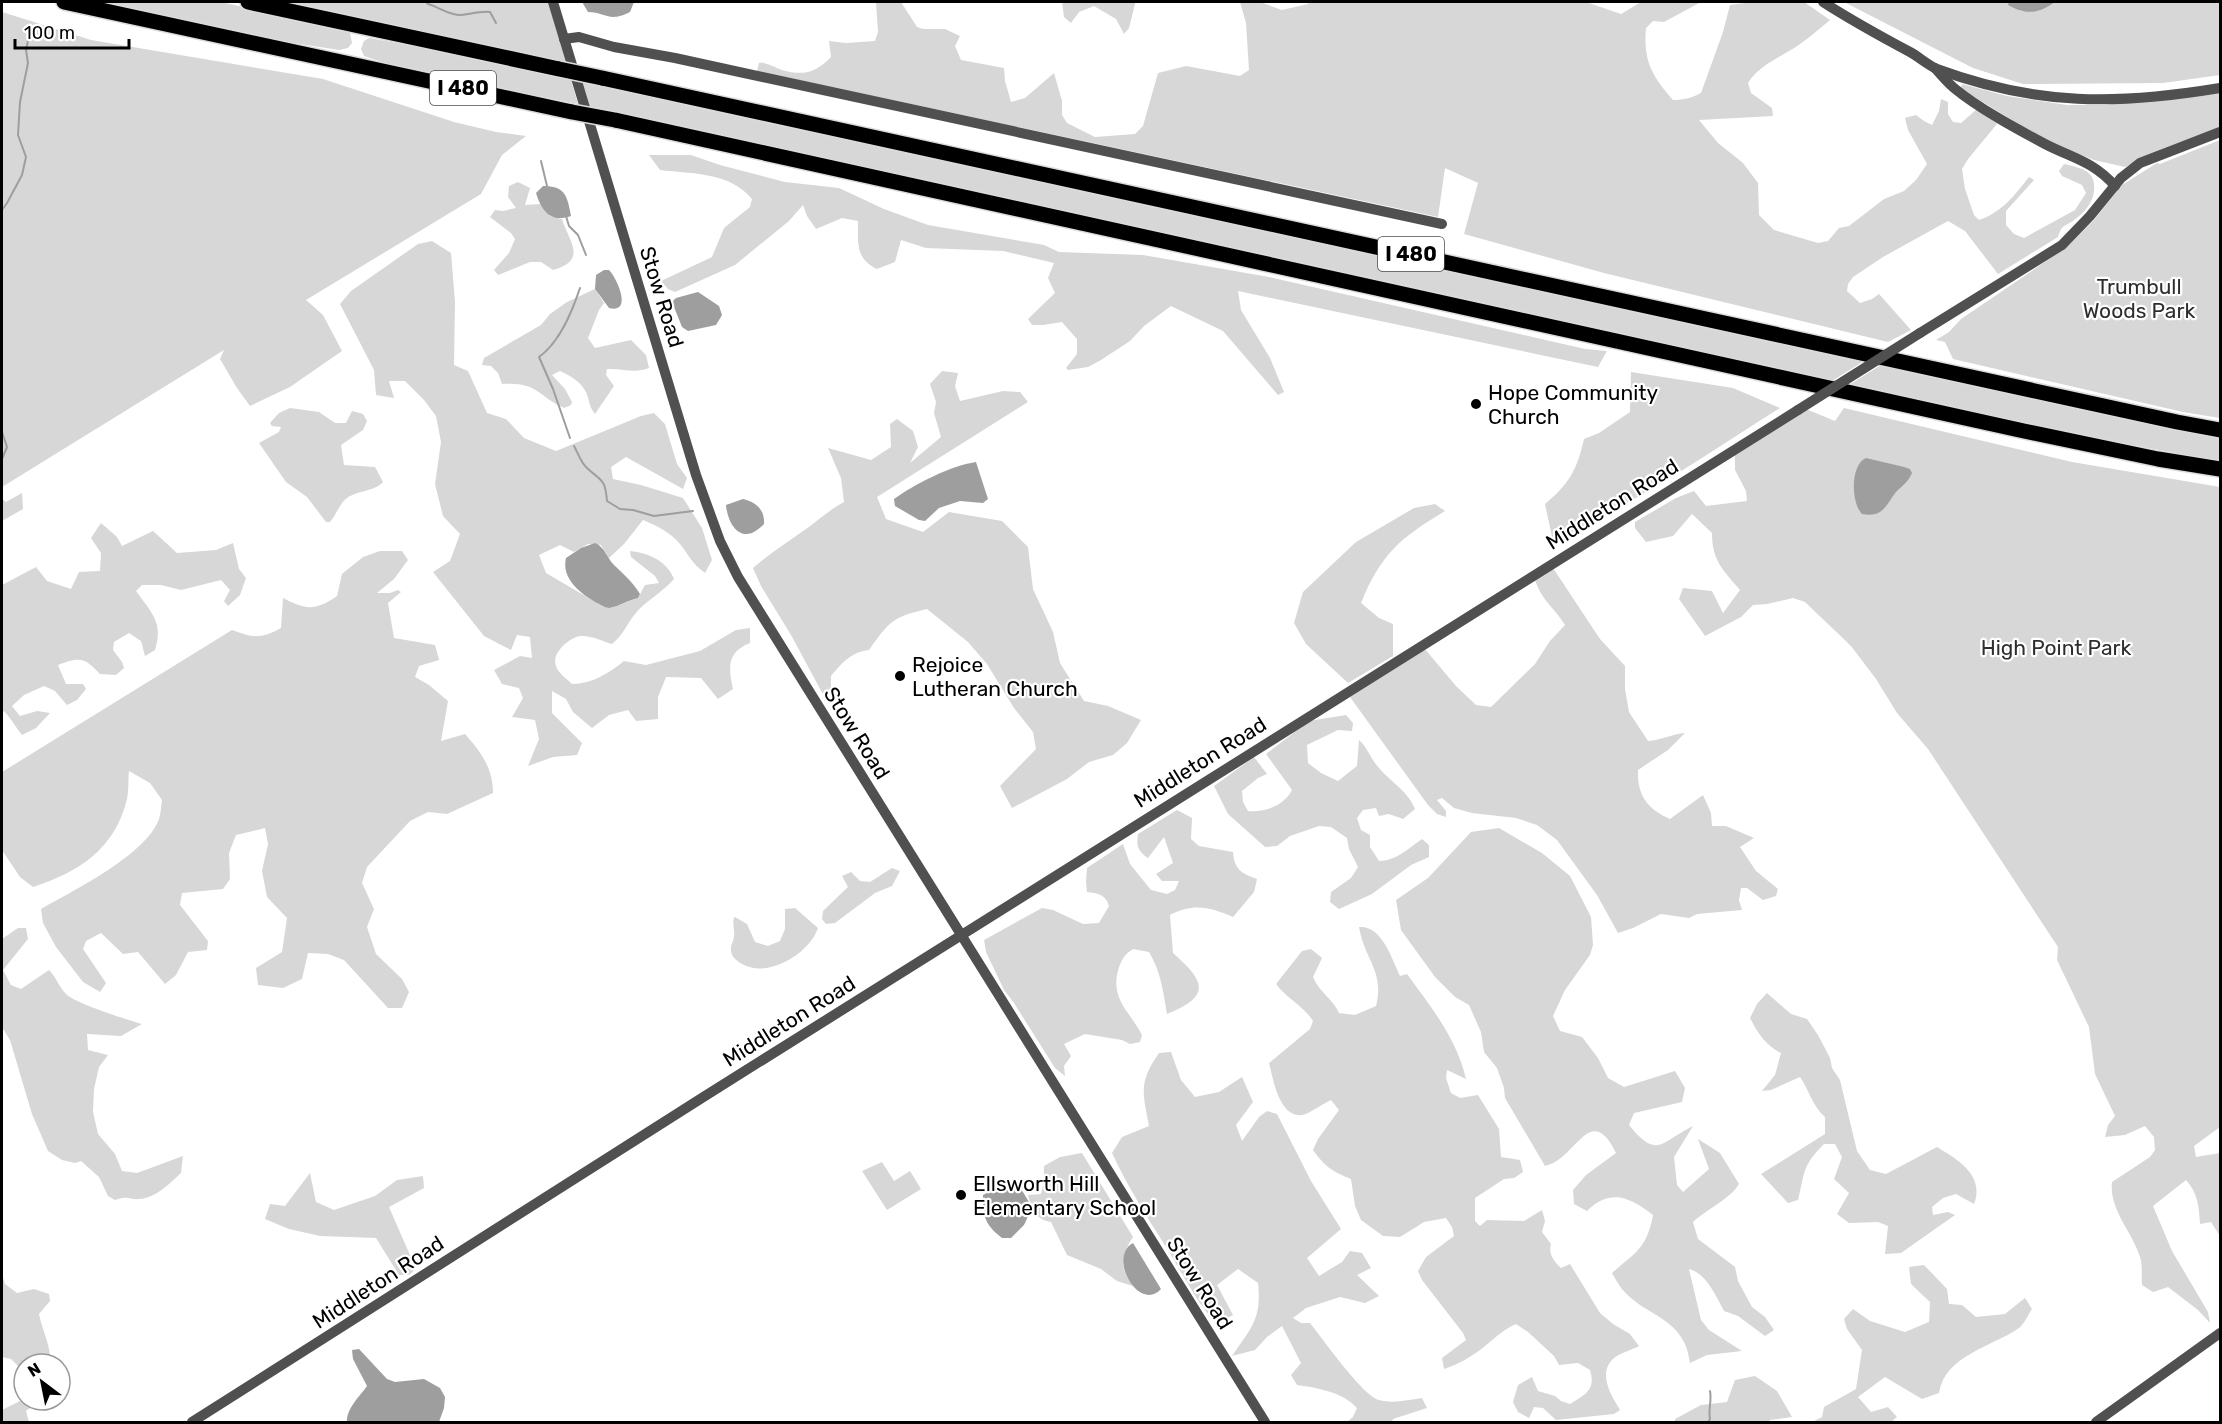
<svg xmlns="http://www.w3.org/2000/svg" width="2222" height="1424" font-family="Rubik,sans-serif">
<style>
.green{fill:#d7d7d7}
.water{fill:#9e9e9e}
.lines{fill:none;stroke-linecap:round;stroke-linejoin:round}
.stream{stroke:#9e9e9e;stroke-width:2}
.motorway-casing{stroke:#dbdbdb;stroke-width:18}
.tertiary{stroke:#505050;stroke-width:10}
.motorway{stroke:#000;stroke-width:15}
.motorway-bridge-casing{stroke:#dbdbdb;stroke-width:18;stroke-linecap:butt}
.tertiary-bridge{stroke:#505050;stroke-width:10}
.motorway-bridge{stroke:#000;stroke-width:15}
.poi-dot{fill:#000;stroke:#fff;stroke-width:2}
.labels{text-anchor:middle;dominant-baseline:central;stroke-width:4.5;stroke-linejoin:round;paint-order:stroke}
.shield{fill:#fff;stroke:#4c4c4c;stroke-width:1.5}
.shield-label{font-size:20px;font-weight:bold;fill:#000}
.park-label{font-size:21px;fill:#2e2e2e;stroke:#fff}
.street-label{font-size:21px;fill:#000;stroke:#fff}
.poi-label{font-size:21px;fill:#000;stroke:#fff;text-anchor:start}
</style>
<rect width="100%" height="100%" fill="#fff"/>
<g class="green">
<polygon points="97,2 220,2 330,25 350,33 352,43 348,48 339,50 274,40"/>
<polygon points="288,2 548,2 566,62"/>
<path d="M876,2H901L917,27L923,29H945L960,36L955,46L961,60L1004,68L1005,81L1011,102L1025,98L1054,73L1062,101V115L1067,123L1095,137L1135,134L1143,126L1158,73L1186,66L1240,76L1249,70L1246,23L1240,2H1260L1282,10L1308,4L1309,2H1586L1621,14L1641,2H1701L1664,22L1653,21L1646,28C1643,61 1652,76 1673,100C1684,100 1691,98 1701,93L1723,32L1730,5L1752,2H1804L1830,20C1820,28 1810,37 1800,44C1782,57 1760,64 1748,83L1751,93L1772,108L1773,116L1699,120L1718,143L1743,163L1758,183L1759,215L1774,230L1818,243L1828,241L1839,228L1849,226L1884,199L1904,191L1916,180L1927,164L1908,130L1905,118L1916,115L1924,121L1932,125L1939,111L1941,99L1948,102V114L1953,122L1961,123L1977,109L1997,124L1968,159L1962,169L1965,189L1974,215L1979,220C2001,213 2015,195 2029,177L2034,180L2006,211V225L2014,234L2024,238L2075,210L2086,193L2082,185L2062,176L2059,171L2064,164C2076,167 2093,169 2094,184C2096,199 2086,212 2074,220C2071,223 2064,225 2062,228C2060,230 2059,234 2058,237L1998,274L1965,231L1948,221L1883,257L1853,277L1848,284L1847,291L1860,303L1872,299L1879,294L1911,330L1888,342L1604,273L1464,234L1478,183L1445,168L1438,217L757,71L759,63C767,62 774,67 782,70C803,76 816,73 831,57L829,41L846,43L875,41L878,32Z"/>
<polygon points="1062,2 1135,2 1135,4 1129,28 1124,34 1116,19 1094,6 1079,12 1071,23 1064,17"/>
<polygon points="1844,2 2220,2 2220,75 2163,83 2023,84 1973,68"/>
<polygon points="2,12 91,40 323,79 454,122 496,132 526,136 502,155 481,194 306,300 323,315 342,351 290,387 250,406 237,388 220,359 224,350 2,487"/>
<polygon points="369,38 479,58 571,80 578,104 409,71 364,56 361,49 364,41"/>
<polygon points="581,82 804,128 1864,361 1832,381 590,108"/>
<polygon points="1962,84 2007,96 2067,105 2104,105 2220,92 2220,127 2164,148 2125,167 2094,160 2047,141 1971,95 1961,88"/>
<polygon points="2220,140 2220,418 2183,412 1953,359 1945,342 1936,340 1949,332 1961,319 2067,247 2094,220 2122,185 2157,163 2160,164"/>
<path d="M649,155H691L720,165L785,182L839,188L884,209L928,225L1044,245L1059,252L1143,255L1269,277L1585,349L1607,351L1598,367L1238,291L1241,310L1270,358L1284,392L1278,395L1223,331L1171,306L1144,326L1130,341L1101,360L1088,367L1068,370L1066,368L1077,354V339L1062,322L1043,325H1032L1028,319L1055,293L1048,278L1054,263L1003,251L926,248L901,240L895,262L877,269C855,259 858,241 858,221L842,218L816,229L807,216L803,205L789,221L735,265L675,292L668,289L661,281L712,257L724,228L750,207L752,199C730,172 693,174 660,170Z"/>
<path d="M518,182L530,188L525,205L541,204L550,216L562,219C568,240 589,260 553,270L541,262H530L498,275L494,270L509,253L515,239L511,233L490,217L495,210L503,211L516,208L508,197L509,186Z"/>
<path d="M432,241L451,253L455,302L454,365L468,371L487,413L506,419L524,438L556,451L641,416L654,413L665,424L677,464L687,478L683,489L626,457L611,467L613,479L641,485L683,498L702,528L712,560L705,573C692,564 689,555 680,544C670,532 657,526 643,520L624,544L609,558L601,545L588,544L574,552L560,545L539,555L546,573L604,607L611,608L638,598L645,585L659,583L655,576L631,557L630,551C649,553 667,561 674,579C664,591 643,603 635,614C626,625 624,634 612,644C602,641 591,635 580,636C569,638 551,653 556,666C558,673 567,679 572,684C592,684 609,673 624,661L646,665L700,651L736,630L750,628V643C727,652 728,667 733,689L718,699L701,678L666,677L658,697V719L636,721L628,710L609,715L592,728L573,712L566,699L552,691V713L582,743L577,755L553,757L528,766L539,739L535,720L512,717L523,698L519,688L502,684L494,670L520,656L532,658L530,637L517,635L511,650L484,636L433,572L450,561L460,534L443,516L435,484L441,442L436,416L424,400L405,381H389L394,398L376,395L374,370L340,304L351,291L418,244Z"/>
<path d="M595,289L604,303L599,310L588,338L595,348L631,340L646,355L649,368C635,374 622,368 607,369L606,375L614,386L595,414C588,405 590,401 586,392C581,382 571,376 560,371L552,375L565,389L572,402L571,405L564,408C537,396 539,382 502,384L498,373L491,366L482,365L484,358L541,325L550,314L567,302Z"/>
<polygon points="1881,365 2096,413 2220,437 2220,461 2098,439 1849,385"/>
<path d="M942,371L958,373L955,386L960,401L1003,391L1020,392L1028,402L877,497L886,519L923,532L949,512L1002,521L1028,547L1033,589L1053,632L1060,663L1084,701L1108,706L1141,720L1127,743L1113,755L1089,762L1067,779L1012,808L1000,786L1036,749L1033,732L1014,708L987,664L968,642L927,609C892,617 889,622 869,650C851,652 842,663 831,676V691L825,698L791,635L761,586L753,568C770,553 788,542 806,529C820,519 829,510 844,502L841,478L828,448L871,460L891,447L890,424L897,419L913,431L918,447L910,463L941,437L934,413L936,402L930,384Z"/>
<path d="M1631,372L1733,388L1780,408C1729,440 1679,474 1627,503C1599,518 1585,532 1552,537L1545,504C1569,484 1577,470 1584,439L1599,433L1630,412Z"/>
<path d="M290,408L319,412L335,423H346L352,411L363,414L367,421L363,430L341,445L344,465L375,467L383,482C374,492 358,490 347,498C339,504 337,514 330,522H326L307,497L286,482L259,443L279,432L281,427L272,426L270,423L279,413Z"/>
<path d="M1844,408L2072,462L2220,487V1127L2194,1146L2196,1157L2220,1153L2219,1168L2220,1236L2211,1222L2200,1224C2199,1207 2198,1193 2186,1180L2153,1206L2172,1251L2208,1312L2210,1323L2198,1310L2168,1287L2153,1292L2142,1285C2141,1277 2143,1265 2140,1257C2132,1231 2109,1210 2112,1182L2150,1157L2155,1150L2154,1137L2145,1126L2125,1135L2105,1137L2108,1125L2115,1116L2095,1074L2089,1027L2057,960L2058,947L1928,749L1897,713L1876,679L1851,646L1805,602L1793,598L1767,604L1753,605L1741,617L1705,636L1679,599L1683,588L1712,591L1723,613L1740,590C1723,570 1712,561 1712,533L1692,514L1673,536L1646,542L1635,528V522L1676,498L1694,491L1706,506L1747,501L1746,491L1735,470V455L1806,409L1835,421Z"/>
<polygon points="22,493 23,509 2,521 2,499 6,502"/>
<path d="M1435,504L1445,511C1400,538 1381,554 1361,603L1379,618L1393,624V656L1348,683L1306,644L1294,623L1303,592L1356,542L1414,508Z"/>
<path d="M101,523L117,537L122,546L153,531L177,553L216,550L233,543L239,569L246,578L240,595L228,606L224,601L230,590L221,580L181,590L161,585H142L136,591C151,612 164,623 155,650L145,656L141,641L129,633L114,642L113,650L122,662L124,668L116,675L100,674C84,657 80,657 58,665L66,684H83L86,689L77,700L67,705L55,691L44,686L24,695L12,706L20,716L37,711L50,713L36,728L22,735C16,728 8,713 2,710V585L36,567L47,581L71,589L79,572L100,571L101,553L91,538Z"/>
<path d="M380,551H402L408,560L394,579L377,593H390L398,590L401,592L388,603L394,638L435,645L439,660L419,666L415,677L429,685L448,701L441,741L465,734C481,752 493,768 493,793L447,814L428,812L410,821L367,867L362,883L374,909L367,927L376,954L402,979L409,992L402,1008H388L344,960L328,954L308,953L302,979L283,988L258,985L256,968L282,952L287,918L267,897L262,871L268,844L265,828L236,835L229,853L230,879L223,889L182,893L180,905L208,941L207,950L188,952L176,975L165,984L138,952L123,954L101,933L86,941L83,949L106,983L100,992L83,982L56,947L43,923L41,909C74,890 146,855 159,819C161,813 161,806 162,800L150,783L129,771C128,780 129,790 127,799C115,849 79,872 33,887L20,877L2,850V772L232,630C253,638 261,639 281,628L283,598C306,610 315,611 337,596L342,574L363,557Z"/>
<path d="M1553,568L1600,639L1625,666V689L1629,712L1648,741C1662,740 1672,734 1685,733L1668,750L1638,770C1637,795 1647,809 1670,819L1703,795L1711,813L1712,826H1726L1754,838L1740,847L1756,871L1778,889L1776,896L1763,900L1747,888H1741L1739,900L1742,910L1697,914L1689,918L1661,914L1633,928L1618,933L1597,895L1557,840L1537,825L1516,818L1472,813L1454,808L1442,798L1437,800L1446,811V817L1437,814L1428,805L1350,697L1424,648L1456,686L1476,705L1491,707L1535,664L1550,641L1565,625C1554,607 1542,601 1535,580Z"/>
<path d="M1346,715L1353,723L1352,731L1338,730L1307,745L1308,763L1321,773L1338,781L1357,766L1359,740C1367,747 1369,755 1375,763C1388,781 1407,789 1415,809L1403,819L1389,814L1379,816L1376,808L1363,810L1357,818L1361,830L1370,835V847L1379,861C1396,861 1409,848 1422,839L1429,845V857L1411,865L1372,894L1339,909L1330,902L1331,892L1351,878L1358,867L1349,849L1347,838L1331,827L1319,826L1290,836L1277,846L1265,847L1228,814L1214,786L1254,757L1267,774L1258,778L1242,791L1243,802L1248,811C1264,813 1285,805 1292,790L1266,754L1309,721Z"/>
<path d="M1177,810L1192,818L1191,839L1199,846L1233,852C1234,869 1242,874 1257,879L1254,892L1233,917C1209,907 1194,903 1170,915L1173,953C1206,982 1211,996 1167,1014C1163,991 1161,972 1149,952L1133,949C1124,955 1123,958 1119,967C1109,999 1129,1010 1142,1035L1140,1042L1130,1044L1122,1040L1085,1034L1064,1044L1071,1056L1064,1066L1065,1076L1055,1068L1014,1003L1004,990L986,952L984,940L1042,908L1053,910L1083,924L1099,923L1109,906C1106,895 1098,893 1087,892L1086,882L1087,868L1123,844L1130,864L1151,890L1167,894L1175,890L1179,881H1162L1156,874L1173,863L1164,837L1148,858C1138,851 1136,846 1138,834Z"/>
<path d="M1499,828L1542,853L1570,876L1591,917L1593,945L1590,955L1565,990L1553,1016L1560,1031L1582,1037L1598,1058L1608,1078L1624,1087L1675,1071L1685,1088L1682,1102L1634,1113L1629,1125C1657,1160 1661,1142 1693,1126L1674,1157L1677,1185L1683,1192L1709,1169L1698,1139L1720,1153L1739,1184C1730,1199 1707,1209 1693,1222L1698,1239L1735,1267L1738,1281L1752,1307L1765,1317L1774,1330L1765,1336L1738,1316L1724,1311C1716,1296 1706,1273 1689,1269L1701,1320L1709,1330L1742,1351L1707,1355L1690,1363C1685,1317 1645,1317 1622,1289C1618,1284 1615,1278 1612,1273C1636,1252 1647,1248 1653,1215C1630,1197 1610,1188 1587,1211L1574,1204L1573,1190L1586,1175L1616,1153C1590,1100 1576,1160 1545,1166L1505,1098L1504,1088L1497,1068L1484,1052L1481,1032L1469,1005L1455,997L1435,977L1401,930L1396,900L1428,878L1471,832Z"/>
<polygon points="892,868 900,871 892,886 875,893 835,923 826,924 822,919 823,911 848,887 842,876 851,872 860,881 870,882"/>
<path d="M795,908L818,928C810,953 768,979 742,964C737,961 731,957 731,950C730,946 734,941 734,936C735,930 732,924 734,918L735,917L747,924L755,942L768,946L780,941L785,929V909Z"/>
<path d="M1359,927C1382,925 1392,959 1400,976L1407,974C1431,1007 1457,1039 1466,1079L1447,1070L1446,1078L1451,1093L1460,1098L1478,1095L1499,1129L1501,1157L1520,1160L1523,1172L1514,1178L1504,1179L1475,1198V1221L1480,1226L1487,1220L1524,1221L1542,1210L1545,1221L1542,1232L1551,1244C1548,1254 1554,1261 1561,1268L1570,1264L1600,1313L1613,1324L1630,1334L1639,1346C1632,1350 1620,1353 1614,1358C1597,1373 1611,1395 1620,1410L1614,1414L1556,1420L1543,1408L1534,1407L1529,1418L1518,1412L1513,1402L1518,1385L1532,1377L1538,1391L1555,1396L1561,1401L1570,1404C1586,1394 1596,1390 1590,1370L1578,1363L1559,1365L1554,1356L1528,1332L1516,1324C1504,1329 1495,1338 1485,1346C1473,1356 1459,1364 1444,1369L1442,1358L1466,1340L1463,1333L1422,1280L1418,1271L1426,1257L1454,1236L1452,1227L1446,1218L1424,1222L1400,1237L1383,1236L1361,1220L1355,1206L1351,1179C1332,1171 1325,1167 1313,1150L1318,1139L1339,1110L1331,1100C1324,1103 1309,1114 1302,1115C1279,1118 1273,1078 1269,1063L1310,1029L1313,1021C1304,1006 1287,999 1276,984L1302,951L1311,949L1322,958L1313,977C1319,992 1333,999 1339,1013L1355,1015L1376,1006C1385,971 1364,959 1359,927Z"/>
<path d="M18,928H26L28,939L3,970L11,985L21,989L49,970C56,977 59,987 66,994C74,1003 128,1020 142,1024L121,1036L87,1034L88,1050L108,1055L99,1067L94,1089L93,1112L98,1134L115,1154L122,1171L137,1173L183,1156L181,1173C169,1184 156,1198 139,1199C129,1200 129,1195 115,1200L108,1196L99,1177L81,1161L75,1163L62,1160L48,1151L32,1114L10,1040L2,1027V939Z"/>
<path d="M1767,993L1791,1014L1807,1019L1818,1035L1830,1058L1832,1068L1840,1080L1857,1151L1870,1170L1886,1174L1937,1147C1958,1160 1985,1175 1974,1204L1956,1194L1943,1198L1932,1207L1933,1215L1948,1212L1955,1215L1901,1253L1885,1254L1888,1226L1878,1222L1849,1223L1837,1214L1849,1193L1834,1179L1842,1157L1835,1144H1824C1802,1166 1805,1172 1798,1200L1788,1203L1761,1174L1825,1134V1117C1813,1107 1809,1090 1800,1077L1771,1090L1762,1091L1775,1075L1781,1053C1766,1046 1757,1032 1750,1018L1757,1004Z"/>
<path d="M1171,1052L1181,1080L1195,1097L1219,1092L1242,1077L1253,1102L1236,1125L1242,1141L1259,1117L1267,1111L1277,1114L1311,1181L1341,1229L1307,1258L1319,1276L1342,1262L1350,1251L1362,1253L1371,1268L1357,1275L1379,1296L1365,1303L1340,1297L1306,1308L1293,1318L1301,1323H1310C1322,1338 1363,1396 1379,1400C1393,1404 1408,1400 1422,1398L1427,1408L1393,1419L1392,1422H1347L1353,1417L1357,1408C1343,1392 1318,1388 1297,1385L1291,1375L1301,1363L1282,1326L1267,1337L1255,1350L1232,1356C1251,1328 1262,1319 1258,1283L1238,1269L1217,1285L1233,1315L1216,1324C1197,1302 1183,1275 1168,1250C1148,1219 1128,1187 1112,1153L1122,1137L1149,1126C1143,1093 1138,1083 1159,1053Z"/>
<path d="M1082,1153L1133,1237C1121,1255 1119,1268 1133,1286L1117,1281L1101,1269L1067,1255L1051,1222C1036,1220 1031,1208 1028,1195L1041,1194L1044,1181V1166L1060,1157Z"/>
<polygon points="882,1162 894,1181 910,1171 921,1189 887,1210 862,1171"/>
<polygon points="310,1173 316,1202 334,1210 375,1196 397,1180 423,1176 424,1188 389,1207 416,1269 409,1275 399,1275 376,1238 320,1236 289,1229 265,1219 270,1204 285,1206"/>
<path d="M1924,1265L1947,1289L1949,1304L1962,1305L1976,1317L2005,1314L2025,1298L2032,1309C2028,1315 2025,1323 2019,1328C1992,1347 1945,1355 1939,1393L1922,1399L1885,1377L1858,1397L1871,1412L1888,1407L1897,1417L1891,1422H1812L1822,1417L1824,1407L1856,1389L1862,1350L1847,1329L1844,1319L1853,1309L1870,1321L1905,1332L1929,1322L1930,1302L1911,1284L1909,1267Z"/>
<path d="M2,1274L5,1284L17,1293L34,1289L49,1294L50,1301L39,1314C42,1331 52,1347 50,1364H24V1372L11,1359L2,1357Z"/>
<polygon points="1755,1376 1777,1391 1792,1417 1770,1420 1770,1422 1675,1422 1675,1419 1701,1405 1727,1402 1735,1380"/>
<polygon points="24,1399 49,1400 46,1405 31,1407 26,1411 29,1422 2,1422 2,1410"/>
</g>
<g class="water">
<path d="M582,2H634L630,12C609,23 605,12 588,12Z"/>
<path d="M2009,2H2055C2038,14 2026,15 2008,5Z"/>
<path d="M543,186C565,186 567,195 571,216C551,223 542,212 536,193Z"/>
<path d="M604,270H609C617,278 633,314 609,308L595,289L596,275Z"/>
<polygon points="698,292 719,306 722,315 716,325 688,331 682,327 672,302 676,298"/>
<path d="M1866,458L1904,467L1910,469L1912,473C1909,481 1902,486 1896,492C1886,505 1883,518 1862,514C1851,503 1850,465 1866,458Z"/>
<path d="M976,462L988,499L983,503L960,501L939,508L925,521L919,520L895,506L894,499C915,484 950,466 976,462Z"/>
<path d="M743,499C756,502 765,510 764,524C761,527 756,531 752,533C735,539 727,518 726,505Z"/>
<path d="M595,543C605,547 607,558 614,565C625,576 632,581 640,594L638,598C629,600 619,606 610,608C604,608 602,605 597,603C581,594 561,579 566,558L581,548Z"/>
<path d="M1008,1182L1018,1184L1029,1202L1031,1210L1024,1225L1011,1238H1002C985,1225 982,1215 983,1195Z"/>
<path d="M1133,1243L1161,1289C1139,1313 1107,1257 1133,1243Z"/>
<path d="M359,1349L387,1379L395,1382L424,1379L440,1388L445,1397L444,1408L439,1422H347C346,1409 360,1396 367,1386L353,1359L352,1350Z"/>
</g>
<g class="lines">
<g class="stream">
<path d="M426,2L428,4C439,7 448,15 461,15C470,14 481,11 490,12L496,23"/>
<polyline points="541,161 547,186"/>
<polyline points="2,210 7,203 22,175 26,157 18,135 20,102 28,63 26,50 31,26"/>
<polyline points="566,216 569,226 578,235 586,255"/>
<polyline points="2,432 7,447 2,459"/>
<path d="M570,438L553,389L539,357C560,342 572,312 580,288"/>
<path d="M574,446C578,453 581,463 587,468C602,482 605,478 607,501L620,509L633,510L654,516L693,511"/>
<path d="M1708,1422L1710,1419C1708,1409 1712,1401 1710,1391"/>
</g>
<g class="motorway-casing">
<g id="motorway">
<polyline points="64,2 572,112"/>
<polyline points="248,2 559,69"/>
<polyline points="602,78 2177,422 2220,430"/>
<polyline points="615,120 2024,431 2158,459 2220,469"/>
</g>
</g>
<g class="tertiary">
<polyline points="553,2 696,475 720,541 738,577 1265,1422"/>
<path d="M1823,2C1851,20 1880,36 1910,52C1919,57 1928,65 1937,69C2037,106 2117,105 2220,88"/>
<polyline points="564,39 579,37 614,47 675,58 1442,224"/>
<path d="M1935,68C1941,75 1947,82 1954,88C1978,108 2017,129 2045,144C2072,158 2093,161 2115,186"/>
<polyline points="1920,333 2062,245 2090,216 2121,178 2140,163 2220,132"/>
<polyline points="192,1422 705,1096 1798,410"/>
<polyline points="2096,1422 2220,1333"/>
</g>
<use href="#motorway" class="motorway"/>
<g class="motorway-bridge-casing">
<g id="motorway-bridge">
<polyline points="559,69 602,78"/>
<polyline points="572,112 615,120"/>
</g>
</g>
<polyline class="tertiary-bridge" points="1798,410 1920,333"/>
<use href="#motorway-bridge" class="motorway-bridge"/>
</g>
<g class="poi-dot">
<circle cx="1476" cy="404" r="6"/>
<circle cx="900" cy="676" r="6"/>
<circle cx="961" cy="1195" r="6"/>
</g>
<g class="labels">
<g class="shield">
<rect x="430" y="71" width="66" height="34" rx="4.5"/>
<rect x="1378" y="237" width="66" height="34" rx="4.5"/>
</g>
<g class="shield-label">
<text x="463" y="88">I 480</text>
<text x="1411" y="254">I 480</text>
</g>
<g class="park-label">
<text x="2139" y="286">Trumbull<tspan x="2139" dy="24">Woods Park</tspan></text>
<text x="2056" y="647">High Point Park</text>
</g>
<g class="street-label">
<text transform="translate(662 297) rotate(73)">Stow Road</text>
<text transform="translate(1612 504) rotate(-32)">Middleton Road</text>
<text transform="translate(857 733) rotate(58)">Stow Road</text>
<text transform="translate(1200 762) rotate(-32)">Middleton Road</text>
<text transform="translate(789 1021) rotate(-32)">Middleton Road</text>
<text transform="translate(378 1282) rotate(-33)">Middleton Road</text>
<text transform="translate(1200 1283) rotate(58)">Stow Road</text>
</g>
<g class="poi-label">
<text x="1488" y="392">Hope Community<tspan x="1488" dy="24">Church</tspan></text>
<text x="912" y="664">Rejoice<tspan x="912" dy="24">Lutheran Church</tspan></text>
<text x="973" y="1183">Ellsworth Hill<tspan x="973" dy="24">Elementary School</tspan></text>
</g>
</g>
<rect width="2222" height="1424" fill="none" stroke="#000000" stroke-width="6"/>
<g transform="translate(42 1382) rotate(328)"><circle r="28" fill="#ffffff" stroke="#999999" stroke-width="1.5"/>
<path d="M0-4.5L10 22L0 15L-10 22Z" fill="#000000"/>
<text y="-9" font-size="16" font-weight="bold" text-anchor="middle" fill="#000000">N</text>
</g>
<path d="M15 39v9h114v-9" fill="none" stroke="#000000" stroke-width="3"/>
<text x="24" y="39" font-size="18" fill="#000000" stroke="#ffffff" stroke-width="4.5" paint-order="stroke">100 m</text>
</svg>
